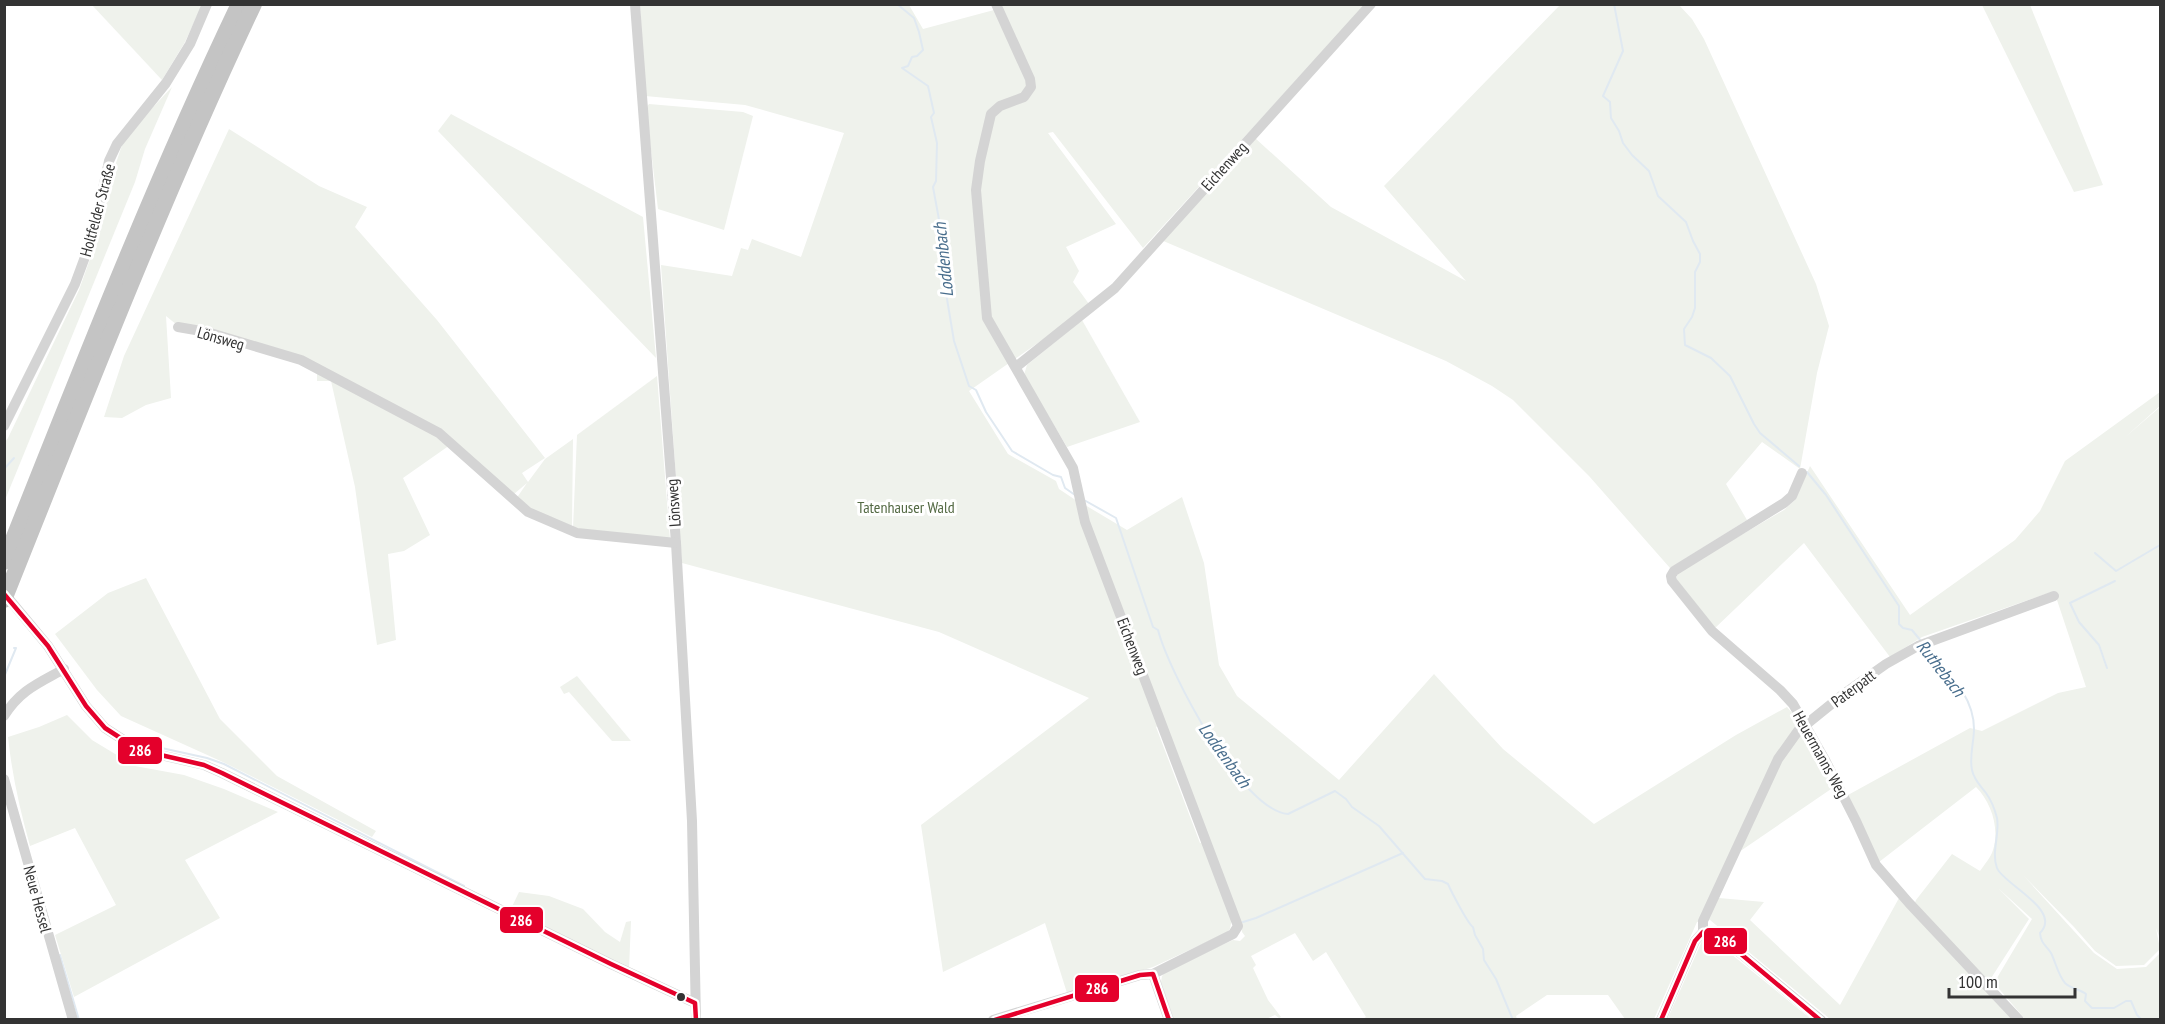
<svg xmlns="http://www.w3.org/2000/svg" width="2165" height="1024" font-family="'PT Sans Narrow',sans-serif">
<style>
.green{fill:#eff2ec}
.lines{fill:none;stroke-linecap:round;stroke-linejoin:round}
.stream{stroke:#e0e9f1;stroke-width:2}
.minor{stroke:#d4d4d4;stroke-width:10}
.highway{stroke:#c4c4c4;stroke-width:16}
.bus-1-casing{stroke:#fff;stroke-width:9}
.bus-1{stroke:#e4002b;stroke-width:4.5}
.bus-dot{fill:#333;stroke:#fff;stroke-width:2}
.labels{text-anchor:middle;dominant-baseline:central;stroke-width:6;stroke-linejoin:round;paint-order:stroke}
.street-label{font-size:16px;fill:#333;stroke:#fff}
.park-label{font-size:16px;fill:#546a44;stroke:#fff}
.water-label{font-size:18px;font-style:italic;fill:#496e8d;stroke:#fff}
.line-badge{stroke:#fff;stroke-width:2}
.badge-label{font-size:16px;text-anchor:middle;font-weight:bold;fill:#fff}
</style>
<rect width="100%" height="100%" fill="#fff"/>
<g class="green">
<polygon points="92,5 202,5 185,42 162,80"/>
<polygon points="640,5 909,5 923,29 994,10 1003,6 1002,5 1365,5 1143,248 1053,132 1048,133 1116,224 1066,247 1079,271 1073,282 1089,304 1058,329 969,391 1008,454 1056,481 1059,489 1077,501 1160,725 1156,727 1200,843 1204,842 1232,918 1230,929 1226,933 1153,967 1067,993 1045,923 943,972 921,825 1089,698 939,632 682,563 661,265 732,276 741,248 748,250 752,239 801,257 844,133 745,105 645,96"/>
<polygon points="1560,5 1679,5 1692,19 1704,39 1816,284 1829,326 1817,373 1800,469 1762,442 1726,484 1747,520 1670,568 1589,476 1513,400 1492,386 1446,361 1161,240 1255,138 1331,207 1466,281 1384,186"/>
<polygon points="1982,5 2030,5 2103,185 2074,192"/>
<polygon points="172,87 145,149 135,182 5,500 5,442 8,438 79,290 101,228 113,172 122,145 141,120"/>
<polygon points="649,104 743,112 753,116 724,230 658,209 646,108"/>
<polygon points="451,114 643,217 656,358 438,131"/>
<polygon points="229,129 319,186 367,207 355,227 437,320 545,458 522,473 528,482 545,459 573,439 572,526 530,510 516,499 527,483 514,494 450,445 403,478 430,535 404,551 388,554 396,640 377,645 355,487 331,381 317,381 317,370 302,360 177,325 166,316 171,398 146,405 122,418 104,417 124,356"/>
<polygon points="1082,320 1140,422 1067,447 1024,375 1027,365"/>
<polygon points="657,376 670,540 573,528 577,435"/>
<path d="M2160,392V406L2123,439L2160,407V939L2156,928L2160,949L2144,965L2116,966L2095,951L2074,927L2023,875L2094,953L2117,969L2146,967L2160,953V1019H2025L1994,983L2032,919L1998,888L2029,919L1988,983L1914,905L1916,900L1952,854L1980,871C1984,865 1991,857 1993,850C2000,828 1991,802 1976,787L1879,862L1848,795L1970,728L1982,731L2058,693L2086,687L2054,591L1922,637L1890,657L1804,543L1714,629L1676,580L1678,572L1784,510L1795,500L1810,466L1910,615L2015,540L2040,511L2065,461Z"/>
<polygon points="1182,497 1204,563 1219,665 1237,696 1339,780 1434,674 1503,749 1594,824 1736,735 1787,707 1799,721 1834,787 1739,852 1719,898 1764,902 1750,920 1840,1005 1899,898 2012,1019 1830,1019 1710,920 1697,922 1654,1019 1625,1019 1608,995 1547,995 1516,1016 1517,1019 1363,1019 1366,1017 1326,952 1313,961 1295,933 1251,956 1256,965 1253,968 1268,1000 1281,1017 1279,1018 1275,1015 1264,1020 1174,1019 1161,982 1162,976 1167,970 1233,940 1240,941 1245,936 1242,932 1241,922 1089,522 1085,505 1127,530"/>
<polygon points="146,578 220,719 277,776 376,831 372,837 225,763 121,716 97,690 55,634 108,593"/>
<polygon points="577,676 631,741 612,741 569,692 564,694 560,687"/>
<path d="M67,715L92,740L135,766L184,775L224,789L278,812L185,860L220,918L74,997L55,935L116,905L75,828L30,846C20,810 12,775 8,737L39,727Z"/>
<polygon points="519,892 549,896 583,909 605,932 620,942 626,922 631,921 629,969 510,911"/>
<polygon points="1710,939 1715,941 1811,1019 1667,1020 1702,941"/>
</g>
<g class="lines">
<g class="stream">
<polyline points="897,4 914,18 919,32 923,50 917,56 912,57 908,66 902,68 928,86 934,113 931,117 937,143 936,181 933,187 940,225 937,233 938,240 944,252 943,260 947,270 944,281 954,341 969,386 976,390 986,412 1012,451 1053,475 1061,477 1065,488 1075,495"/>
<polyline points="1614,4 1623,51 1603,96 1610,102 1611,118 1619,131 1623,143 1632,155 1649,171 1658,196 1686,222 1693,241 1700,254 1700,262 1695,272 1695,308 1692,317 1684,329 1685,345 1711,358 1730,376 1754,424 1760,433 1799,466"/>
<polyline points="4,469 14,458"/>
<polyline points="1807,472 1826,495 1899,606 1899,624 1903,628 1912,630 1921,641"/>
<path d="M1084,500L1116,518L1153,627L1158,630C1169,672 1241,810 1288,814L1335,791L1346,799L1352,807L1379,826L1425,879L1442,881L1448,884C1451,891 1468,924 1473,927L1475,935L1483,949L1484,960L1496,979L1513,1020"/>
<polyline points="2095,553 2116,571 2160,545"/>
<path d="M1927,648C1947,672 1974,695 1974,729C1974,742 1969,757 1972,770C1974,780 1980,785 1986,793C1991,800 1995,810 1997,818C2000,834 1991,852 1997,868C2003,884 2063,910 2040,933C2041,944 2046,945 2051,953C2056,963 2058,975 2065,983C2071,989 2080,989 2086,994L2085,1001L2092,1008H2114L2126,1001H2131L2137,1015L2142,1020"/>
<polyline points="2107,668 2099,645 2079,622 2070,603 2115,581"/>
<polyline points="4,677 16,648 14,648"/>
<polyline points="148,745 207,758 224,764 464,886"/>
<polyline points="1243,922 1256,918 1403,853"/>
<polyline points="60,955 79,1020"/>
</g>
<g class="minor">
<polyline points="635,4 676,543 692,821 696,1020"/>
<polyline points="178,327 207,332 301,360 439,433 528,512 577,533 676,543"/>
<polyline points="1016,367 1115,288 1371,4"/>
<polyline points="4,426 75,284 92,238 109,161 117,144 166,83 190,44 207,4"/>
<polyline points="1802,473 1792,496 1784,503 1674,571 1671,576 1672,581 1712,631 1780,690 1793,704 1825,760 1856,821 1876,865 1909,903 2019,1020"/>
<polyline points="4,593 48,646 86,706 105,728 139,750 204,765 222,773 611,964 695,1003"/>
<path d="M4,716C20,690 39,683 64,669"/>
<polyline points="4,779 73,1020"/>
<polyline points="1703,932 1703,921 1778,759 1798,731 1845,693 1886,664 1918,646 2054,596"/>
<polyline points="1153,974 1169,1020"/>
<polyline points="993,1020 1140,975 1153,974 1233,934 1238,926 1085,522 1073,468 987,318 976,190 980,161 991,114 1000,106 1024,97 1031,87 1030,79 996,4"/>
<polyline points="1661,1020 1695,941 1703,932 1717,934 1821,1020"/>
</g>
<g class="highway">
<path d="M4,562C79,374 152,186 239,4"/>
<path d="M4,600C84,400 162,199 254,4"/>
</g>
<g class="bus-1-casing">
<g id="bus-1">
<polyline points="4,594 48,646 86,706 105,728 139,750 204,765 222,773 611,964 695,1003 696,1020"/>
<polyline points="995,1020 1140,975 1153,974 1169,1020"/>
<polyline points="1661,1020 1695,941 1703,932 1717,934 1820,1020"/>
</g>
</g>
<use href="#bus-1" class="bus-1"/>
</g>
<circle class="bus-dot" cx="681" cy="997" r="5"/>
<g class="labels">
<g class="street-label">
<text transform="translate(1224 166) rotate(-48)">Eichenweg</text>
<text transform="translate(97 210) rotate(-75)">Holtfelder Straße</text>
<text transform="translate(221 338) rotate(16)">Lönsweg</text>
<text transform="translate(673 503) rotate(-94)">Lönsweg</text>
<text transform="translate(1133 646) rotate(69)">Eichenweg</text>
<text transform="translate(1853 688) rotate(-37)">Paterpatt</text>
<text transform="translate(1821 754) rotate(61)">Heuermanns Weg</text>
<text transform="translate(38 899) rotate(75)">Neue Hessel</text>
</g>
<g class="park-label">
<text x="906" y="507">Tatenhauser Wald</text>
</g>
<g class="water-label">
<text transform="translate(943 260) rotate(-96)">Loddenbach</text>
<text transform="translate(1941 668) rotate(52)">Ruthebach</text>
<text transform="translate(1225 755) rotate(54)">Loddenbach</text>
</g>
</g>
<g class="line-badge">
<rect x="117" y="736" width="46" height="29" rx="6" fill="#e4002b"/>
<rect x="499" y="906" width="45" height="28" rx="6" fill="#e4002b"/>
<rect x="1703" y="927" width="45" height="28" rx="6" fill="#e4002b"/>
<rect x="1074" y="974" width="46" height="29" rx="6" fill="#e4002b"/>
</g>
<g class="badge-label">
<text x="140" y="756">286</text>
<text x="521" y="926">286</text>
<text x="1725" y="947">286</text>
<text x="1097" y="994">286</text>
</g>
<rect width="2165" height="1024" fill="none" stroke="#333333" stroke-width="12"/>
<path d="M1949 988v9h126v-9" fill="none" stroke="#333333" stroke-width="3"/>
<text x="1958" y="988" font-size="18" fill="#333333" stroke="#ffffff" stroke-width="4.5" paint-order="stroke">100 m</text>
</svg>
